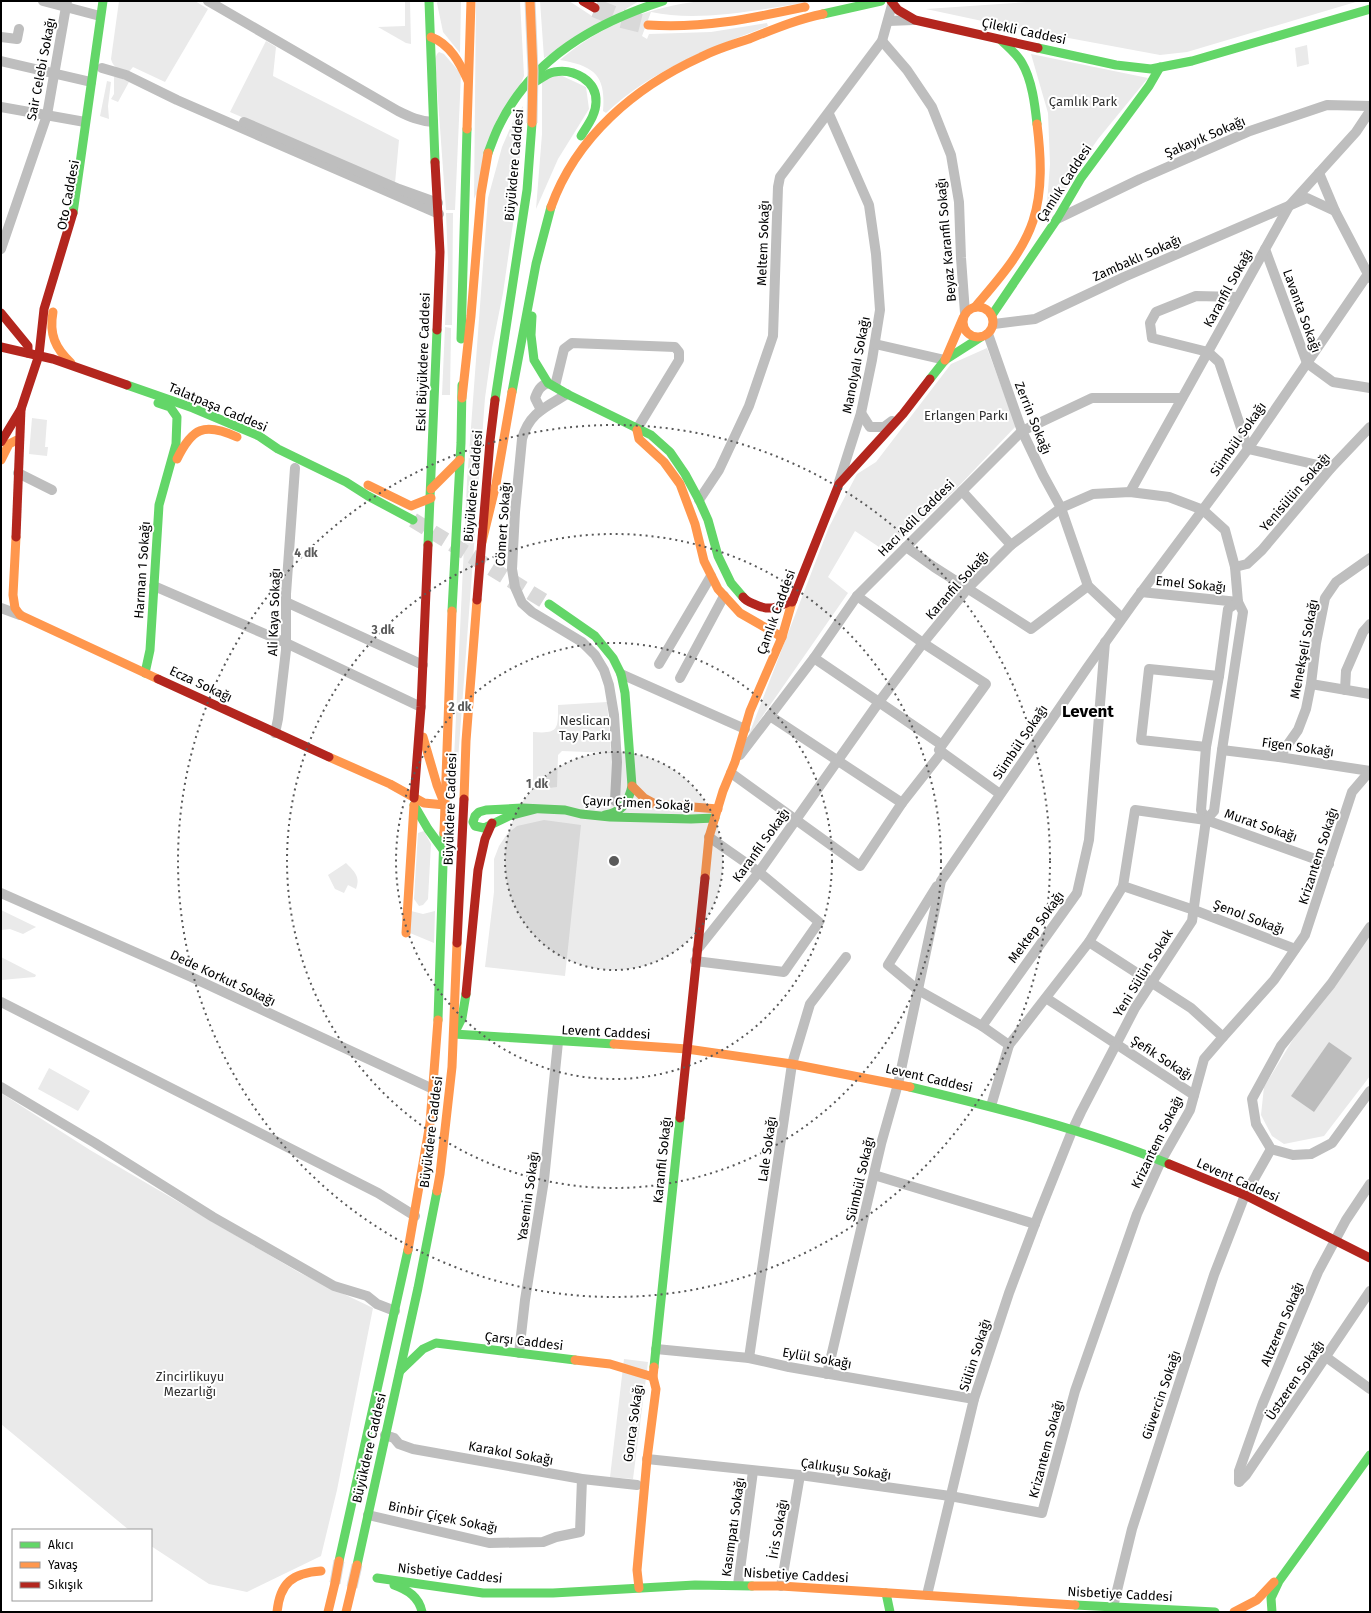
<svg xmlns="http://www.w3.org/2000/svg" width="1371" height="1613" font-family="'Fira Sans',sans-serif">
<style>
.green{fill:#eaeaea}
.water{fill:#bcbcbc}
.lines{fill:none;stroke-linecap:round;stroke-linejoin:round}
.secondary-tunnel{stroke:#d9d9d9;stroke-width:15;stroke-dasharray:15 8;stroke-linecap:butt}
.highway-tunnel{stroke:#d9d9d9;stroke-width:19;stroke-dasharray:19 10;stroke-linecap:butt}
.street{stroke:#bebebe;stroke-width:10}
.fast{stroke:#63d668;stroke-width:9}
.slow{stroke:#ff974d;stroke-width:9}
.jam{stroke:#b3261e;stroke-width:9}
.slow-bridge-casing{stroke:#dbdbdb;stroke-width:11;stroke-linecap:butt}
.slow-bridge{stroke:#ff974d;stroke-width:9}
.ring{fill:none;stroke:#595959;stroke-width:2;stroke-dasharray:2 4}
.labels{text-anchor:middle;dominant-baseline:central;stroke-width:4;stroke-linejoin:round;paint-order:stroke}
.street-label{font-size:13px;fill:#000;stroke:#fff}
.park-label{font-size:13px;fill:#303030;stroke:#fff}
.district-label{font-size:17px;font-weight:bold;fill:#000;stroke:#fff}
.centre{fill:#595959;stroke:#fff;stroke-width:2}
.ring-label{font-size:12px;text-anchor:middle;font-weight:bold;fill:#595959;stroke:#fff;stroke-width:4;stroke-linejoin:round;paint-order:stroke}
</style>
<rect width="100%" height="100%" fill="#fff"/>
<g class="green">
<path d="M119,1H195L208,9L165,82L133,67L128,73C120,70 113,68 111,59Z"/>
<polygon points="405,1 410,1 411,44 406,43 378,27 405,26"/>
<polygon points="438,1 461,1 460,53 443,32 437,3"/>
<polygon points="476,1 520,1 524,76 474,199"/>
<polygon points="540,1 569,1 592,16 598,1 639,1 544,58"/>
<path d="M700,1H817C766,8 702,23 651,12L642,36L647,39L649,34L711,32L767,23L768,26C709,49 653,69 606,113L603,111C606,76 595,66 560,60C601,25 647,8 700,1Z"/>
<polygon points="1043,1 1359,1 1187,52 1160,55 1015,28 926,9"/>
<polygon points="266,41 276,47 273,76 399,140 395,183 230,112"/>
<polygon points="1307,45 1309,64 1297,67 1295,48"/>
<polygon points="439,52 444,54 461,74 455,210 446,210 435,59 437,54"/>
<polygon points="1031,54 1148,78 1098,139 1075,172 1056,207 1047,204 1050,164 1048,113"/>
<polygon points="558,74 586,87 589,109 558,159 536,209 542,134 542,81"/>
<polygon points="116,76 129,82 118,102 111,99 114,94 114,77"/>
<polygon points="107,81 111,82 108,106 109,119 100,116"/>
<polygon points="523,106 518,189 503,293 492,348 485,398 458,760 454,759 467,481 488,198 502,147 515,117"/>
<polygon points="446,213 453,213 452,325 445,325 448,261"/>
<polygon points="445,327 451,328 450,395 442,395"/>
<polygon points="987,348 1016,426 956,489 888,553 855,531 828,577 848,593 748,737 829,527 857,474 876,462 951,364"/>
<polygon points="32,418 47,420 45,447 48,447 47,456 29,454"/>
<path d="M607,702L611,753L562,751L558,755L557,787L533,790V732C559,734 558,729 558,705Z"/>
<polygon points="544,820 581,825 565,976 485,967 494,892 494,859 499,846 507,834 517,826"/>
<polygon points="424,831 431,844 428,899 423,905 419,906 414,899 418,833"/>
<path d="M346,863C354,871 361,877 356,889L348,885L344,893L335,889L328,875Z"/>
<polygon points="1,910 32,925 36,927 23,934 10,929 1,930"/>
<polygon points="411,911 423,914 435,911 434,943 410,933"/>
<polygon points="1370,932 1370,1076 1324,1136 1284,1144 1272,1136 1261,1115 1264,1087 1292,1041"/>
<polygon points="1,957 36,975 35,977 1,980"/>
<polygon points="49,1068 90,1091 78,1111 38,1089"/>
<polygon points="1,1093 90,1150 300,1273 373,1308 337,1490 321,1556 247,1592 209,1584 151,1546 151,1530 129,1530 1,1424"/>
<polygon points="624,1359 648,1362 633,1479 610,1477"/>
</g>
<polygon class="water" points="1329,1042 1352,1058 1314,1112 1291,1096"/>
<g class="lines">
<polyline class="secondary-tunnel" points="413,520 549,604"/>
<polyline class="highway-tunnel" points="595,8 620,18 648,25"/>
<g class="street">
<polyline points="43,1 100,16"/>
<path d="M208,1L398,111C410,117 419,121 433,122"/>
<polyline points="888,21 914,20"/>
<polyline points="1,37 17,39 19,29"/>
<polyline points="882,41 907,70 932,107 951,155 959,202 961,258 965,313"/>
<polyline points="1,61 91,82"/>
<polyline points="102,68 126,75 177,100 439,214"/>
<polyline points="1,107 85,122"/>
<polyline points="829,114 869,205 876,254 880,310 872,360 861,413 839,482"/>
<polyline points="244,122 399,189 438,203"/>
<polyline points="1319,173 1335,211"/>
<polyline points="1057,219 1140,179 1250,131 1327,105 1370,106"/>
<polyline points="1,249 47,115 67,1"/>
<polyline points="1265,249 1307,363 1333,382 1370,388"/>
<polyline points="1238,297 1196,296 1156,312 1150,323 1152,338 1208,352 1219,362 1248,449 1331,468"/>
<polyline points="994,324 1035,319 1124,277 1307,198 1335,211 1370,278"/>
<polyline points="988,334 1022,431 1043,475 1061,508 1088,586 1122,618"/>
<polyline points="875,344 945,360"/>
<polyline points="555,386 564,349 572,343 675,347 679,352 679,360 637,429"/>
<path d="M567,394C546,407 529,413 522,439L515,512L512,569L515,587L522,603L532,612L582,642L595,655L604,670L609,685L614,715L617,762L615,801"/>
<path d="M541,410L535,398C538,390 540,386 548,383"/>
<polyline points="861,413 870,427 884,427 892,421"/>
<polyline points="18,473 52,490"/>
<polyline points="962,491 1011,545"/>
<polyline points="1130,492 1289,206 1356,132 1370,111"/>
<polyline points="699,500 719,470 749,406 773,336 778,187 780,177 882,41 892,5"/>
<polyline points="906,547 934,567 1031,629 1088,586"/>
<polyline points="1235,567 1247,564 1262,550 1331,468 1370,427"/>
<polyline points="154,586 286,643 421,707"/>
<polyline points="1141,592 1238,602"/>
<polyline points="286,602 423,665"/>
<polyline points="1,608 20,615"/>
<polyline points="814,658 942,745 986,684 923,643 857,596"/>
<polyline points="659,664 711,576"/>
<polyline points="621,674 745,729"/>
<polyline points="680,678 724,596"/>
<polyline points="1311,684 1370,694"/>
<polyline points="1345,690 1346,671 1363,632 1370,624"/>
<polyline points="770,716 902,803"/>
<polyline points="275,733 278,719 286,650 286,594 295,468"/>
<polyline points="1206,747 1141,740 1149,669 1219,676"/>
<polyline points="940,748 939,750 1000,794"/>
<polyline points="1222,750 1279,757 1370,771"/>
<polyline points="740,755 814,658 857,596 1022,431 1092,398 1182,398"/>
<polyline points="1279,757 1298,730 1306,709 1311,684 1316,643 1325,598 1336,582 1370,558"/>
<polyline points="731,773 860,866 902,803 942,752"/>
<polyline points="1206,820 1201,810 1206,747 1219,676 1228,609 1238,602"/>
<polyline points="937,886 888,965 918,990 982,1026 1009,1045 991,1106"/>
<polyline points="1,893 189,976 433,1089"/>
<polyline points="1370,927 1331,984 1281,1046 1252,1099 1256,1124 1271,1149 1293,1155 1311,1154 1332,1143 1370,1091"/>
<polyline points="1089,942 1123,886"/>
<polyline points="1295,949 1194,910 1123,886 1135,810 1206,820 1329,864"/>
<polyline points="697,950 759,872 879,702 923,643 968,588 1011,545 1061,508 1093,494 1130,492 1169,497 1203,510 1225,530 1235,567 1238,602 1243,612 1222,750 1214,811 1206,820"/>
<polyline points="695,961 784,972 819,922 759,872 709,837"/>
<polyline points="1046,998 1194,1095"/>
<polyline points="1,1002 378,1193 415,1216"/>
<polyline points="982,1026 1077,893 1089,840 1105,642"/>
<polyline points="1009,1045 1089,942 1191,1008 1223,1037"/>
<polyline points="1,1087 95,1143 213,1217 334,1286 367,1296 377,1304 395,1311"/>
<polyline points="874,1175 1035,1224"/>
<polyline points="656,1349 749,1358 789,1367 974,1399"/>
<polyline points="519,1353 525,1300 544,1180 558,1042"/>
<polyline points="1326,1357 1370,1389"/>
<polyline points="749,1358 792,1064 810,1004 846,957"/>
<polyline points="827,1374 881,1144 898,1084 941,881 1087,668 1134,602 1248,449 1370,271"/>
<polyline points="385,1435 394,1438 399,1444 413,1449 582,1479 637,1485"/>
<polyline points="647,1459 800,1475 950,1496 1042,1513 1075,1391 1137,1214 1161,1161 1190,1110 1204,1059 1223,1037 1274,980 1305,935 1352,792 1370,771"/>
<polyline points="1239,1482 1239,1471 1263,1403 1318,1272 1346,1220 1370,1184"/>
<polyline points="1239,1482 1246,1475 1370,1291"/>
<polyline points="368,1515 489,1543 543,1542 556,1537 580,1532 582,1479"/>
<polyline points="738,1585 753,1471"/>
<polyline points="781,1586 800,1475"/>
<polyline points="927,1595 974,1399 1009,1293 1038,1216 1072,1131 1081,1112 1135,1008 1192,921 1206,820"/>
<polyline points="1113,1607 1132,1529 1214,1275 1245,1195 1271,1149"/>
</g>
<g class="fast">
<polyline points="429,1 435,162"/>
<polyline points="823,14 881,1"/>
<path d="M1001,40C1008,47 1017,54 1022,63C1032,80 1035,105 1037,124"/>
<polyline points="1038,48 1116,65 1151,69 1192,61 1370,9"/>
<path d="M535,82C541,79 547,73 554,72C574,68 597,81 596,102C596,115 587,126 581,136"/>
<path d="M488,153C492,143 495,133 500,124C533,58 595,23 663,1"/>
<polyline points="73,213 103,1"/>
<polyline points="992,315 1057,219 1081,178 1149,86 1160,67"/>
<polyline points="532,316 531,335 534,360 548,383 567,394 651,435 670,452 685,474 699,500 708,520 718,556 731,583 743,597"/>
<polyline points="461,339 467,129"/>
<polyline points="930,379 945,360 981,337"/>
<polyline points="127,385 193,408 259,436 278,449 346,482 368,496 413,520"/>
<polyline points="512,392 536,264 551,207"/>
<polyline points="495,400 527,190 532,123"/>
<polyline points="428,545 437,330"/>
<path d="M549,604L595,636L613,658L621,674L625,693L632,786C629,801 621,813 605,815"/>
<polyline points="452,611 461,443 462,385"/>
<polyline points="145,673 150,650 159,505 176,444 177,417 170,407 158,403"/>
<polyline points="414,805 428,829 444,851"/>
<polyline points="536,809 509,816 484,828 475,826 473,822 475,816 479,812 486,810 522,808 565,810 581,814 610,817 691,819 715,818"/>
<polyline points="466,994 462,1018 454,1034 614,1044"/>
<polyline points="438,1020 444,833"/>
<path d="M910,1087C998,1108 1086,1130 1169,1164"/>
<polyline points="654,1367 680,1118"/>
<polyline points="400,1371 423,1349 436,1343 575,1360"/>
<polyline points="339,1561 408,1250"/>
<polyline points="357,1565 418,1288 437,1191"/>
<polyline points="377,1578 483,1593 553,1593 695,1585 752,1586"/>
<path d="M394,1585C408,1590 419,1597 422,1612"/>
<polyline points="886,1593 890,1612"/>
<polyline points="1075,1605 1215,1612"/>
<polyline points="1272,1612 1271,1598 1279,1581 1370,1455"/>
</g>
<g class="slow">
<path d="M648,25C702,29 753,18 805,7"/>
<path d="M431,37C450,44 460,63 468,81"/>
<polyline points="467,129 471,1"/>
<path d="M551,207C576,137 635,87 701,57C716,49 733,44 749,39C774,29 798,19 823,14"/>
<circle cx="978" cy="322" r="15"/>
<path d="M975,307C997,281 1022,254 1033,221C1043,190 1041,156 1037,124"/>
<path d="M53,312C49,334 55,348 71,363"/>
<polyline points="945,360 963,318"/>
<polyline points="462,398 471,316 481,194 488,153"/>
<polyline points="637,430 639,439 664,462 680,484 695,524 704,561 718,589 740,613 782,637"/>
<path d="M177,459C192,428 204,422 237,437"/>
<polyline points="1,460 9,444 17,440"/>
<polyline points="368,485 411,506 431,498"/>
<polyline points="431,489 460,460"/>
<polyline points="16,537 13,595 15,608 20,615 158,679"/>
<polyline points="482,542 496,484 512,392"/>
<polyline points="329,757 390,784 424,803 445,805 437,785 423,737"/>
<polyline points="632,786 644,798 655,804 718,809"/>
<polyline points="464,799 466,741 477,600"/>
<polyline points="444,833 452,611"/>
<polyline points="705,878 709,837 723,791 735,762 750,711 782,637 792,602"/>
<polyline points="406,933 414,805"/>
<polyline points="614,1044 687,1049 792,1064 910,1087"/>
<polyline points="437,1191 440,1174 452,1067 457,943"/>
<polyline points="408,1250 430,1123 438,1020"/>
<polyline points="575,1360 610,1364 653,1377"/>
<polyline points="752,1586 781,1586 1075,1605"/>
<polyline points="639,1588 637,1570 647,1459 656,1389 653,1377 654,1367"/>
<path d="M277,1612C280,1583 292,1573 321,1571"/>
<polyline points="328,1612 335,1583"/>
<polyline points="346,1612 352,1587"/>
<polyline points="1234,1612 1257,1600 1274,1582"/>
</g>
<g class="jam">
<polyline points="583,1 595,8"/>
<polyline points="891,1 898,10 915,20 1038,48"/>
<polyline points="435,162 440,252 437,330"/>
<polyline points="1,313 28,346 28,353"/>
<polyline points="1,347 53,359 127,385"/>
<polyline points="1,442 21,409 39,355 44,309 73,213"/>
<polyline points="16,537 21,409"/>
<path d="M743,597C746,601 749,602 754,604C770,612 778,607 793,600"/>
<polyline points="477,600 490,441 495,400"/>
<polyline points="792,602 839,484 903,414 930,379"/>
<polyline points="158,679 329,757"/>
<polyline points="414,798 421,707 428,545"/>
<polyline points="457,943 464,799"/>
<polyline points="466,994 478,870 485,839 492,823"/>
<polyline points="680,1118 705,878"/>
<polyline points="1169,1164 1245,1195 1370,1258"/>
</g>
<g class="slow-bridge-casing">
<g id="slow-bridge">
<polyline points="530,1 533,71 532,123"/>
<polyline points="335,1583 339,1561"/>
<polyline points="352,1587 357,1565"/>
</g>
</g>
<use href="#slow-bridge" class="slow-bridge"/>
</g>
<circle cx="614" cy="861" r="109" fill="#595959" fill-opacity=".12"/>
<g class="ring">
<circle cx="614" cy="861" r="109"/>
<circle cx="614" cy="861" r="218"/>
<circle cx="614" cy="861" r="327"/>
<circle cx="614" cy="861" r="436"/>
</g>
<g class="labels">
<g class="street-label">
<text transform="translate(1024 31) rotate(12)">Çilekli Caddesi</text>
<text transform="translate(41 69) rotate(-79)">Sair Celebi Sokağı</text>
<text transform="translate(1205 137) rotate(-23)">Şakayık Sokağı</text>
<text transform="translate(514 165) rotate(-85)">Büyükdere Caddesi</text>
<text transform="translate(1064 183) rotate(-57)">Çamlık Caddesi</text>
<text transform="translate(68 195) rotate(-79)">Oto Caddesi</text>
<text transform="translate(946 240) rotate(-95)">Beyaz Karanfil Sokağı</text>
<text transform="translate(763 243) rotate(-88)">Meltem Sokağı</text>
<text transform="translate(1137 258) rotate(-24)">Zambaklı Sokağı</text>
<text transform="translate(1228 288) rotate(-61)">Karanfil Sokağı</text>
<text transform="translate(1302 311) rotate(70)">Lavanta Sokağı</text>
<text transform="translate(423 362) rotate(-88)">Eski Büyükdere Caddesi</text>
<text transform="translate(856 365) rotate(-79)">Manolyalı Sokağı</text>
<text transform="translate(218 407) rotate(23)">Talatpaşa Caddesi</text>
<text transform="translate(1033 418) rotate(68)">Zerrin Sokağı</text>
<text transform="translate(1238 439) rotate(-55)">Sümbül Sokağı</text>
<text transform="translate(473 486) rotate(-85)">Büyükdere Caddesi</text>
<text transform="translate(1295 492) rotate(-49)">Yenisülün Sokağı</text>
<text transform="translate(916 518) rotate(-45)">Hacı Adil Caddesi</text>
<text transform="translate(503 524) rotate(-86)">Cömert Sokağı</text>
<text transform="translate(142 570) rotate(-86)">Harman 1 Sokağı</text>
<text transform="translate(1191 584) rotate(6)">Emel Sokağı</text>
<text transform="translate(957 585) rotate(-48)">Karanfil Sokağı</text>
<text transform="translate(274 612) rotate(-88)">Ali Kaya Sokağı</text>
<text transform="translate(776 612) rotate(-70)">Çamlık Caddesi</text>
<text transform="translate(1304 649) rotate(-79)">Menekşeli Sokağı</text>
<text transform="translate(201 684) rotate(25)">Ecza Sokağı</text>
<text transform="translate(1020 742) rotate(-56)">Sümbül Sokağı</text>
<text transform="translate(1298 747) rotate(8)">Figen Sokağı</text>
<text transform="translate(638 803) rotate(3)">Çayır Çimen Sokağı</text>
<text transform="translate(450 809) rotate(-88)">Büyükdere Caddesi</text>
<text transform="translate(1261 825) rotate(19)">Murat Sokağı</text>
<text transform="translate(761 845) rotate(-54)">Karanfil Sokağı</text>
<text transform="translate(1318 856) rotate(-72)">Krizantem Sokağı</text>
<text transform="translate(1249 917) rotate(21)">Şenol Sokağı</text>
<text transform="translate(1036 927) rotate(-54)">Mektep Sokağı</text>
<text transform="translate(1143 973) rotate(-58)">Yeni Sülün Sokak</text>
<text transform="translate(223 978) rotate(25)">Dede Korkut Sokağı</text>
<text transform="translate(606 1032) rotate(3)">Levent Caddesi</text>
<text transform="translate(1162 1058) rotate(33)">Şefik Sokağı</text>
<text transform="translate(929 1078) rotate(13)">Levent Caddesi</text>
<text transform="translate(431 1132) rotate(-83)">Büyükdere Caddesi</text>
<text transform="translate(1157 1142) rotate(-64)">Krizantem Sokağı</text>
<text transform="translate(767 1149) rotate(-82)">Lale Sokağı</text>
<text transform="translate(662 1160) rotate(-84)">Karanfil Sokağı</text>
<text transform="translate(860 1179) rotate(-77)">Sümbül Sokağı</text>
<text transform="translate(1238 1180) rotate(24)">Levent Caddesi</text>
<text transform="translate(528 1196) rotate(-82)">Yasemin Sokağı</text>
<text transform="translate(1282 1324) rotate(-67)">Altzeren Sokağı</text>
<text transform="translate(524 1341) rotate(7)">Çarşı Caddesi</text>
<text transform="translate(975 1355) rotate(-72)">Sülün Sokağı</text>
<text transform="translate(817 1358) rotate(10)">Eylül Sokağı</text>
<text transform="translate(1295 1380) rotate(-56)">Üstzeren Sokağı</text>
<text transform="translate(1161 1395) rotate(-71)">Güvercin Sokağı</text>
<text transform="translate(633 1423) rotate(-82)">Gonca Sokağı</text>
<text transform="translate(369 1448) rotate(-77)">Büyükdere Caddesi</text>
<text transform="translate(1046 1449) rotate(-75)">Krizantem Sokağı</text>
<text transform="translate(511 1453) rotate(10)">Karakol Sokağı</text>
<text transform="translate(846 1469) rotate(8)">Çalıkuşu Sokağı</text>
<text transform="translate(443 1517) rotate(12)">Binbir Çiçek Sokağı</text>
<text transform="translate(733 1527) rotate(-82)">Kasımpatı Sokağı</text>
<text transform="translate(778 1529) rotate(-80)">İris Sokağı</text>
<text transform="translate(450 1573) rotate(6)">Nisbetiye Caddesi</text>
<text transform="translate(796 1575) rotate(3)">Nisbetiye Caddesi</text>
<text transform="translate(1120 1594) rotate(3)">Nisbetiye Caddesi</text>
</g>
<g class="park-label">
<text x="1083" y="101">Çamlık Park</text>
<text x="966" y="415">Erlangen Parkı</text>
<text x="585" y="720">Neslican<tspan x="585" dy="15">Tay Parkı</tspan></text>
<text x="190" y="1376">Zincirlikuyu<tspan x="190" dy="15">Mezarlığı</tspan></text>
</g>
<g class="district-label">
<text x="1088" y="711">Levent</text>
</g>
</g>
<circle cx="614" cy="861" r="6" class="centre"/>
<g class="ring-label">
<text x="306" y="557">4 dk</text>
<text x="383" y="634">3 dk</text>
<text x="460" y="711">2 dk</text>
<text x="537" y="788">1 dk</text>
</g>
<rect width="1371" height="1613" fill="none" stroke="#000000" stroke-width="4"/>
<rect x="12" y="1529" width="140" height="72" fill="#ffffff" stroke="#999999"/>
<rect x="20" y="1542" width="20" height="6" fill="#63d668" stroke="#999999"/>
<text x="48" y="1549" font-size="12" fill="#000000">Akıcı</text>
<rect x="20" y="1562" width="20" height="6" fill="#ff974d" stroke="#999999"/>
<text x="48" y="1569" font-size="12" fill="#000000">Yavaş</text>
<rect x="20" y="1582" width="20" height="6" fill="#b3261e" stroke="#999999"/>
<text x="48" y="1589" font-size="12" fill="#000000">Sıkışık</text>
</svg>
